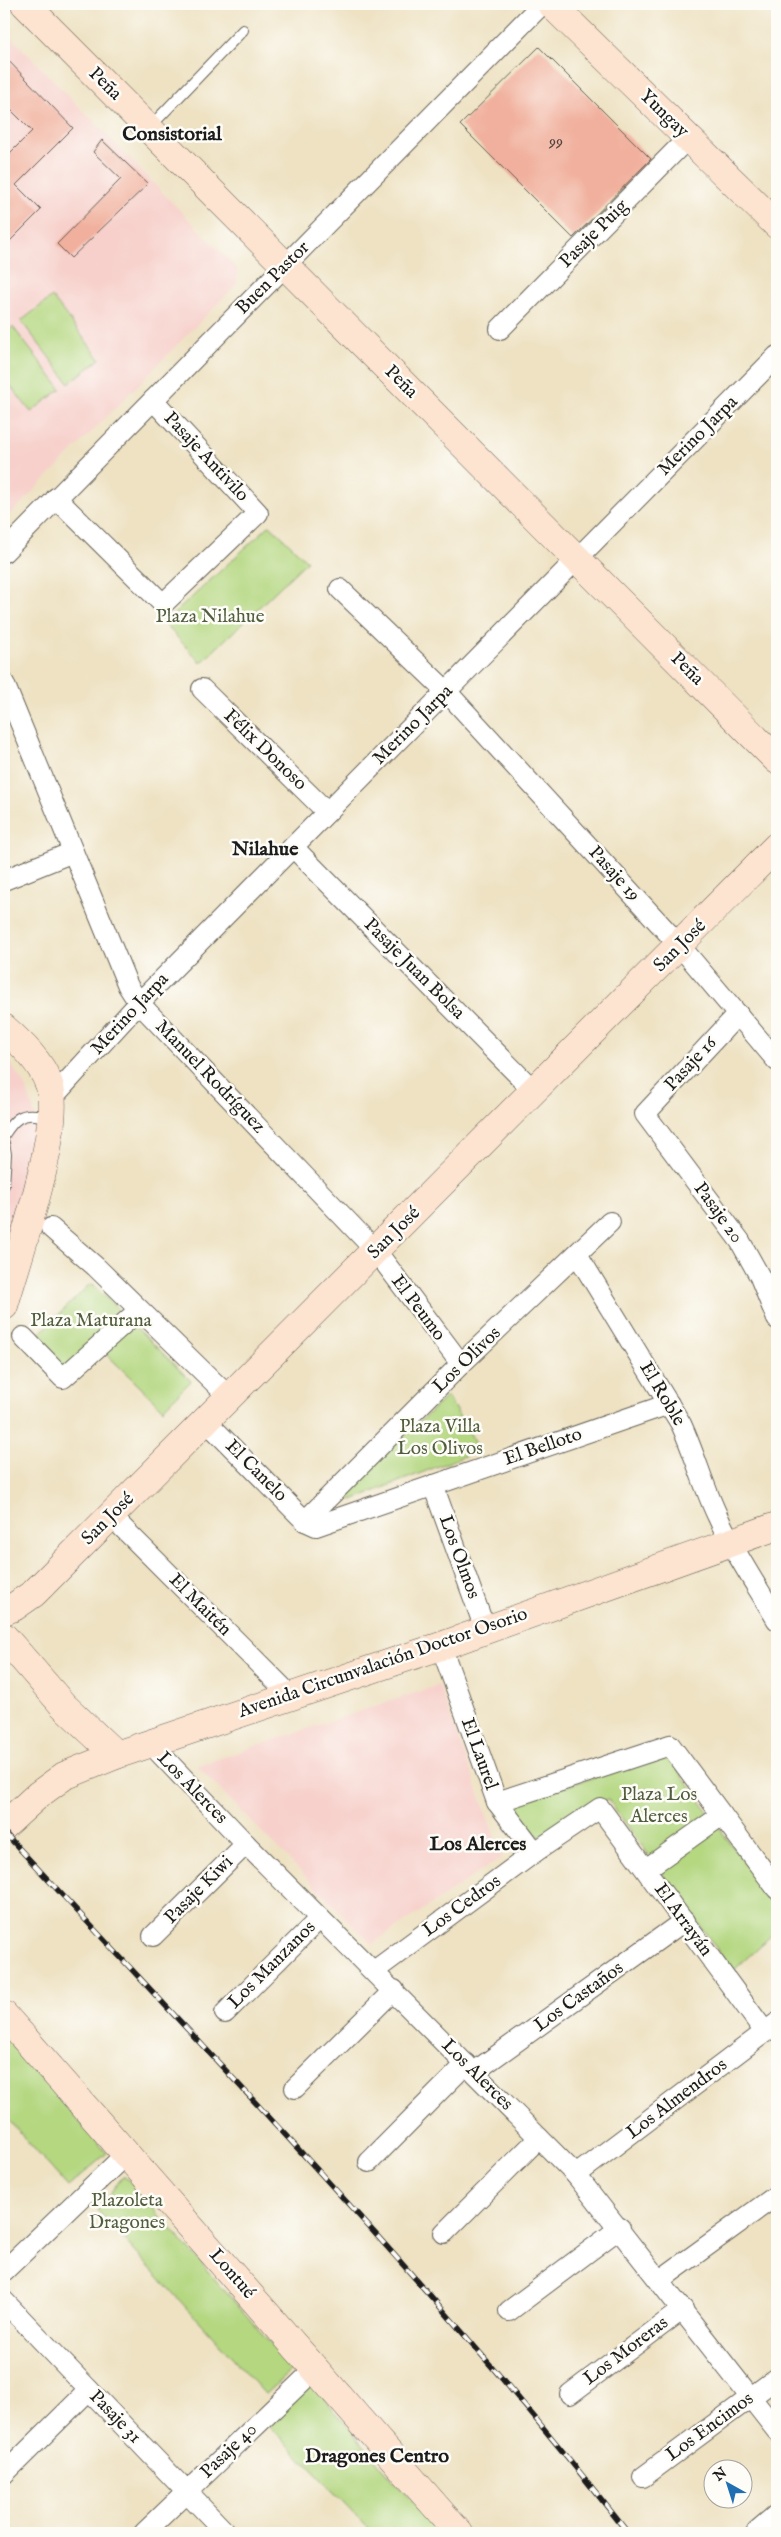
<svg xmlns="http://www.w3.org/2000/svg" width="781" height="2537" font-family="'IM FELL English',serif">
<style>
.built{fill:#f7d0cb}
.green{fill:#b4d780;stroke:#687a4e}
.building{fill:#f1b09d}
.lines{fill:none;stroke-linecap:round;stroke-linejoin:round}
.lane-casing{stroke:#666156;stroke-width:12}
.street-casing{stroke:#666156;stroke-width:22}
.secondary-casing{stroke:#666156;stroke-width:29}
.lane{stroke:#fff;stroke-width:10}
.street{stroke:#fff;stroke-width:20}
.secondary{stroke:#fde4d1;stroke-width:28}
.rail-casing{stroke:#1c1c1c;stroke-width:5.5}
.rail{stroke:#fdfcf7;stroke-width:4;stroke-dasharray:11;stroke-linecap:butt}
.labels{text-anchor:middle;dominant-baseline:central;stroke-width:5;stroke-linejoin:round;paint-order:stroke}
.number-label{font-size:16px;fill:#51413c}
.street-label{font-size:19px;fill:#1c1c1c;stroke:#fdfcf7}
.park-label{font-size:19px;fill:#515d3f;stroke:#fdfcf7}
.neighbourhood-label{font-size:20px;font-weight:bold;fill:#1c1c1c;stroke:#fdfcf7}
</style>
<rect width="100%" height="100%" fill="#fdfcf7"/>
<filter id="ink" filterUnits="userSpaceOnUse"><feTurbulence type="fractalNoise" baseFrequency=".02" numOctaves="2"/><feDisplacementMap in="SourceGraphic" scale="10" xChannelSelector="R" yChannelSelector="G"/><feConvolveMatrix kernelMatrix="1 2 1 2 8 2 1 2 1" color-interpolation-filters="sRGB"/></filter>
<filter id="wash" filterUnits="userSpaceOnUse"><feTurbulence type="fractalNoise" baseFrequency=".0096" numOctaves="4" result="noise"/><feDisplacementMap in="SourceGraphic" scale="20" xChannelSelector="R" yChannelSelector="G"/><feGaussianBlur stdDeviation="1.12" result="paint"/><feColorMatrix in="noise" values="0 0 0 0 0 0 0 0 0 0 0 0 0 0 0 0 0 1.4 0 .05"/><feComposite in="paint" operator="in"/></filter>
<g filter="url(#wash)">
<rect width="100%" height="100%" fill="#eee2c3"/>
<g class="built">
<polygon points="4,30 237,269 237,284 4,521"/>
<polygon points="4,1054 27,1089 39,1130 38,1144 4,1259"/>
<polygon points="439,1685 502,1857 372,1944 197,1766"/>
</g>
<g class="green">
<polygon points="52,297 100,359 69,383 21,321"/>
<polygon points="13,327 61,389 31,412 4,378 4,334"/>
<polygon points="270,525 307,561 201,663 164,623"/>
<polygon points="91,1283 191,1381 163,1409 99,1347 69,1374 34,1339"/>
<polygon points="447,1396 480,1450 352,1500 343,1494"/>
<polygon points="666,1753 777,1909 777,1930 733,1971 608,1799 539,1837 511,1805"/>
<polygon points="4,2036 107,2153 68,2187 4,2115"/>
<polygon points="124,2175 293,2369 265,2394 97,2210"/>
<polygon points="311,2383 438,2533 373,2533 269,2425"/>
</g>
<g id="blocks">
<g class="building">
<polygon points="539,47 651,159 573,238 460,125"/>
<polygon points="4,56 73,128 16,185 41,210 4,247 4,159 32,131 4,103"/>
<polygon points="102,140 148,184 71,258 57,244 121,179 93,152"/>
</g>
</g>
</g>
<g filter="url(#ink)">
<use href="#blocks" fill-opacity="0" stroke="#666156" stroke-width="1"/>
<g class="lines">
<g class="lane-casing">
<g id="lane">
<polyline points="149,128 243,30"/>
<polyline points="4,1051 4,1082"/>
<path d="M4,1135C13,1121 21,1111 40,1116L47,1124"/>
<polyline points="4,1143 6,1154 4,1185"/>
</g>
</g>
<g class="street-casing">
<g id="street">
<polyline points="500,329 688,138"/>
<polyline points="56,498 163,604 258,513 153,400"/>
<polyline points="4,552 542,4"/>
<polyline points="340,589 446,691 680,946 777,1061"/>
<polyline points="4,683 128,986 139,1003 376,1251 461,1364"/>
<polyline points="202,689 327,812"/>
<polyline points="293,847 535,1092"/>
<polyline points="4,880 73,852"/>
<polyline points="738,1014 645,1114 740,1241 760,1277 777,1319"/>
<polyline points="53,1097 139,1003 777,356"/>
<polyline points="51,1228 96,1267 229,1397"/>
<path d="M577,1254L681,1424C695,1454 703,1486 718,1517C734,1553 757,1586 777,1620"/>
<polyline points="23,1337 63,1378 139,1310"/>
<polyline points="206,1421 305,1521 316,1526 669,1404"/>
<polyline points="433,1485 485,1629"/>
<polyline points="111,1516 282,1687 286,1696"/>
<polyline points="305,1521 461,1364 610,1222"/>
<polyline points="441,1646 497,1802 535,1852"/>
<polyline points="150,1743 246,1844 576,2175 777,2431"/>
<polyline points="497,1802 670,1745 777,1889"/>
<polyline points="646,1869 722,1815"/>
<polyline points="153,1936 246,1844"/>
<polyline points="374,1971 535,1852 600,1808 765,2032"/>
<polyline points="225,2013 320,1918"/>
<polyline points="474,2072 684,1921"/>
<polyline points="295,2088 394,1990"/>
<polyline points="369,2162 466,2064"/>
<polyline points="576,2175 777,2023"/>
<polyline points="444,2233 539,2138"/>
<polyline points="4,2271 126,2154"/>
<polyline points="660,2280 777,2195"/>
<polyline points="4,2301 226,2533"/>
<polyline points="509,2311 620,2228"/>
<polyline points="570,2394 683,2309"/>
<polyline points="4,2474 89,2390"/>
<polyline points="643,2477 777,2378"/>
<polyline points="757,2531 777,2514"/>
<polyline points="144,2533 315,2369"/>
</g>
</g>
<g class="secondary-casing">
<g id="secondary">
<polyline points="25,4 777,760"/>
<polyline points="551,4 777,225"/>
<path d="M4,1028C21,1043 41,1062 49,1084C64,1125 17,1260 4,1306"/>
<polyline points="4,1611 14,1607 34,1593 777,846"/>
<polyline points="4,1637 63,1705 116,1755"/>
<polyline points="4,1826 38,1795 64,1776 116,1755 441,1646 777,1526"/>
<polyline points="4,2015 459,2533"/>
</g>
</g>
<use href="#lane" class="lane"/>
<use href="#street" class="street"/>
<use href="#secondary" class="secondary"/>
<g class="rail-casing">
<path id="rail" d="M4,1832C216,2062 436,2287 628,2533"/>
</g>
<use href="#rail" class="rail"/>
</g>
</g>
<g class="labels">
<g class="number-label">
<text x="556" y="143">99</text>
</g>
<g class="street-label">
<text transform="translate(105 84) rotate(45)">Peña</text>
<text transform="translate(664 114) rotate(44)">Yungay</text>
<text transform="translate(594 234) rotate(-45)">Pasaje Puig</text>
<text transform="translate(273 278) rotate(-45)">Buen Pastor</text>
<text transform="translate(401 382) rotate(45)">Peña</text>
<text transform="translate(698 436) rotate(-45)">Merino Jarpa</text>
<text transform="translate(206 457) rotate(47)">Pasaje Antivilo</text>
<text transform="translate(687 669) rotate(45)">Peña</text>
<text transform="translate(413 725) rotate(-45)">Merino Jarpa</text>
<text transform="translate(265 750) rotate(44)">Félix Donoso</text>
<text transform="translate(614 874) rotate(48)">Pasaje 19</text>
<text transform="translate(680 946) rotate(-45)">San José</text>
<text transform="translate(414 969) rotate(45)">Pasaje Juan Bolsa</text>
<text transform="translate(130 1014) rotate(-47)">Merino Jarpa</text>
<text transform="translate(691 1064) rotate(-47)">Pasaje 16</text>
<text transform="translate(210 1077) rotate(46)">Manuel Rodríguez</text>
<text transform="translate(718 1213) rotate(54)">Pasaje 20</text>
<text transform="translate(394 1233) rotate(-45)">San José</text>
<text transform="translate(418 1308) rotate(53)">El Peumo</text>
<text transform="translate(467 1360) rotate(-44)">Los Olivos</text>
<text transform="translate(662 1394) rotate(59)">El Roble</text>
<text transform="translate(543 1447) rotate(-19)">El Belloto</text>
<text transform="translate(256 1471) rotate(45)">El Canelo</text>
<text transform="translate(108 1519) rotate(-45)">San José</text>
<text transform="translate(459 1557) rotate(70)">Los Olmos</text>
<text transform="translate(200 1605) rotate(45)">El Maitén</text>
<text transform="translate(383 1663) rotate(-19)">Avenida Circunvalación Doctor Osorio</text>
<text transform="translate(479 1754) rotate(70)">El Laurel</text>
<text transform="translate(192 1788) rotate(46)">Los Alerces</text>
<text transform="translate(199 1890) rotate(-45)">Pasaje Kiwi</text>
<text transform="translate(462 1906) rotate(-36)">Los Cedros</text>
<text transform="translate(683 1920) rotate(54)">El Arrayán</text>
<text transform="translate(272 1965) rotate(-45)">Los Manzanos</text>
<text transform="translate(579 1997) rotate(-36)">Los Castaños</text>
<text transform="translate(477 2075) rotate(45)">Los Alerces</text>
<text transform="translate(677 2099) rotate(-37)">Los Almendros</text>
<text transform="translate(232 2274) rotate(49)">Lontué</text>
<text transform="translate(626 2351) rotate(-37)">Los Moreras</text>
<text transform="translate(115 2417) rotate(46)">Pasaje 31</text>
<text transform="translate(710 2427) rotate(-36)">Los Encimos</text>
<text transform="translate(229 2451) rotate(-44)">Pasaje 40</text>
</g>
<g class="park-label">
<text x="210" y="617">Plaza Nilahue</text>
<text x="91" y="1321">Plaza Maturana</text>
<text x="440" y="1427">Plaza Villa<tspan x="440" dy="22">Los Olivos</tspan></text>
<text x="659" y="1795">Plaza Los<tspan x="659" dy="22">Alerces</tspan></text>
<text x="127" y="2201">Plazoleta<tspan x="127" dy="22">Dragones</tspan></text>
</g>
<g class="neighbourhood-label">
<text x="172" y="134">Consistorial</text>
<text x="265" y="849">Nilahue</text>
<text x="478" y="1844">Los Alerces</text>
<text x="377" y="2456">Dragones Centro</text>
</g>
</g>
<rect width="781" height="2537" fill="none" stroke="#fdfcf7" stroke-width="20"/>
<g transform="translate(728 2484) rotate(321)"><circle r="24" fill="#fdfcf7" stroke="#a3a29f"/>
<path d="M0-4L9 19L0 12L-9 19Z" fill="#1f6fb2"/>
<text y="-8" font-size="14" font-weight="bold" text-anchor="middle" fill="#1c1c1c">N</text>
</g>
</svg>
